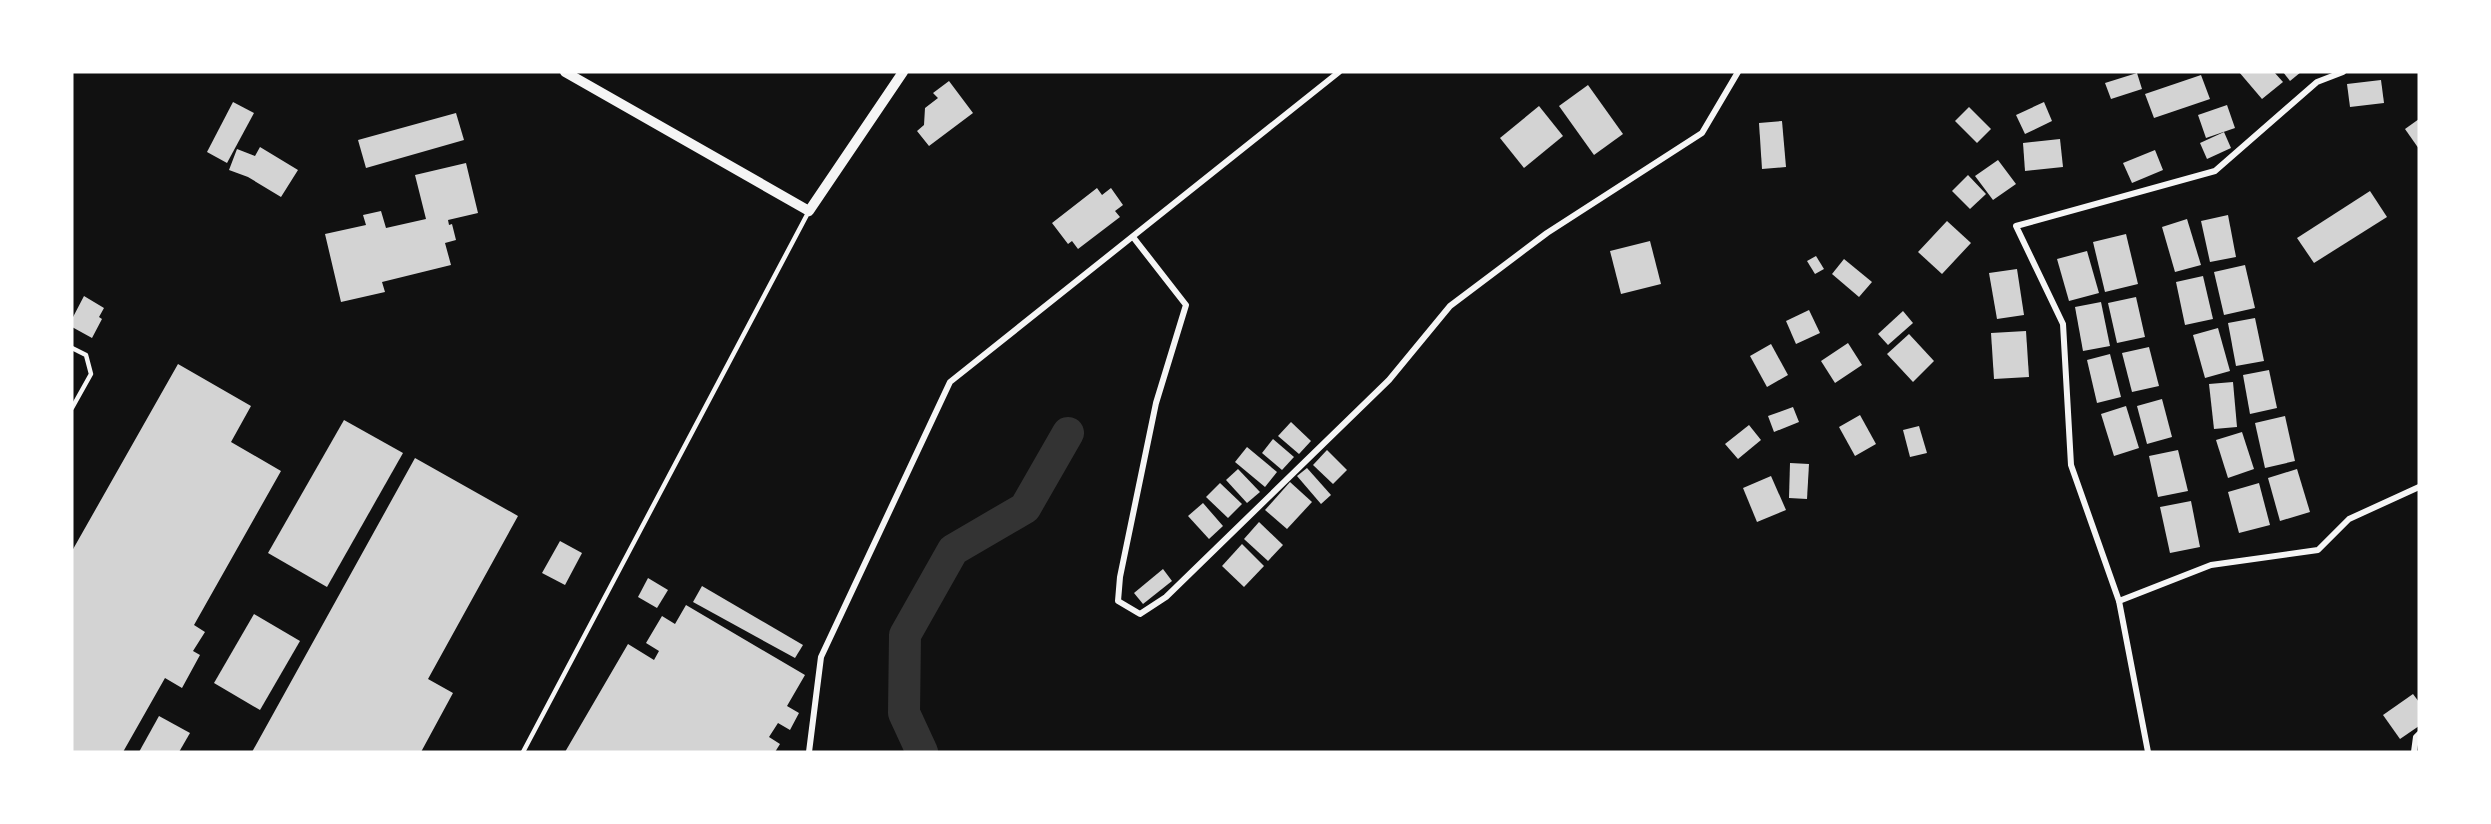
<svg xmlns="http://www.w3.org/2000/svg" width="2491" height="824" font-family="'Fira Sans Condensed',sans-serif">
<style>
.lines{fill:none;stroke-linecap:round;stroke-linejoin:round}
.river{stroke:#333;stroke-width:32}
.building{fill:#d3d3d3}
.service{stroke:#f5f5f5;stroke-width:4.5}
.minor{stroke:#f5f5f5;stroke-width:6}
.tertiary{stroke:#f5f5f5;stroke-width:10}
</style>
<rect width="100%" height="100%" fill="#111"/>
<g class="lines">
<polyline class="river" points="922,752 904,713 905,635 953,550 1025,508 1068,433"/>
</g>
<g class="building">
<polygon points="2239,72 2274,72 2283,82 2262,99"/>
<polygon points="2283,72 2301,72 2290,81"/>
<polygon points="2137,73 2142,89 2111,99 2105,83"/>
<polygon points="2201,75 2210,99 2154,118 2145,94"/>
<polygon points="2381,80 2384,103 2350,107 2347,84"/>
<polygon points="949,81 973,113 929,146 917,131 924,125 925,108 938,98 933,93"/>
<polygon points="1588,85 1623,134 1594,155 1559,106"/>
<polygon points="233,102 254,113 227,163 207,152"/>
<polygon points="2044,102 2052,121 2025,134 2016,115"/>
<polygon points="2227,105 2235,128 2206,138 2198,115"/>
<polygon points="1539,106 1563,136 1524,168 1500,138"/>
<polygon points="1969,107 1991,129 1977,143 1955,121"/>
<polygon points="456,113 464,140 366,168 358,140"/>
<polygon points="2419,119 2419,149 2405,129"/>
<polygon points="1782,121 1786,167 1762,169 1759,123"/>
<polygon points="2224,132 2231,148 2207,159 2200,143"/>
<polygon points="2060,139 2063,167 2025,171 2023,143"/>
<polygon points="260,147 298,170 281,197 248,177 229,170 237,149 255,156"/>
<polygon points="2155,150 2163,170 2132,183 2123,163"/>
<polygon points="1998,160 2016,184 1993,200 1975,176"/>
<polygon points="466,163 478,213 448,220 449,225 452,224 456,240 445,243 451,265 382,282 385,292 341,302 325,234 366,225 363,215 381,211 386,228 426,219 415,175"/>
<polygon points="1968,175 1986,194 1970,209 1952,191"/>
<polygon points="1097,188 1102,195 1111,188 1123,205 1115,211 1120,217 1078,249 1072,241 1068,244 1052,223"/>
<polygon points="2370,191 2387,217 2314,263 2297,238"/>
<polygon points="2228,215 2236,257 2210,262 2201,221"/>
<polygon points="2187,219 2201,265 2175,272 2162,227"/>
<polygon points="1947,221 1971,243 1942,274 1918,252"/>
<polygon points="2126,234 2138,284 2105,292 2093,242"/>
<polygon points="1650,241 1661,284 1621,294 1610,251"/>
<polygon points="2087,251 2099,293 2069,301 2057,259"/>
<polygon points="1816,256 1824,269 1815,274 1807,261"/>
<polygon points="1844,259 1872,282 1859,297 1832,274"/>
<polygon points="2245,265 2255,308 2224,315 2214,272"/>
<polygon points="2017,269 2024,315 1997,319 1989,273"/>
<polygon points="2203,276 2213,319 2185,325 2176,282"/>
<polygon points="84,296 104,308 99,317 102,319 92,338 72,327 72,319"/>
<polygon points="2136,297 2145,337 2117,343 2108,303"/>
<polygon points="2101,302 2110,346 2083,351 2075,307"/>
<polygon points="1809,310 1820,333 1796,344 1786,321"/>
<polygon points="1903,311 1913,323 1888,345 1878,334"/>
<polygon points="2255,318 2264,361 2236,366 2228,323"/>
<polygon points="2218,328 2230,371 2205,378 2193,335"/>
<polygon points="2026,331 2029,377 1994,379 1991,333"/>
<polygon points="1909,334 1934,361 1913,382 1887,354"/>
<polygon points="1848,343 1862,365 1835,383 1821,361"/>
<polygon points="1771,344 1788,375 1767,387 1750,356"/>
<polygon points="2149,347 2159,386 2132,392 2122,353"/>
<polygon points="2110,354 2121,397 2097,403 2087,360"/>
<polygon points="178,364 251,406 231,442 281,471 194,625 205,632 193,651 200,655 182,688 165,678 123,752 72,752 72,551"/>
<polygon points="2269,370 2277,408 2250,414 2243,375"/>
<polygon points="2233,382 2237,427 2214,429 2209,384"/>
<polygon points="2162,399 2172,437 2147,444 2137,406"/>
<polygon points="2126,406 2139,448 2114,456 2101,414"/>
<polygon points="1793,407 1799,422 1774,432 1768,416"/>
<polygon points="1860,415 1876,444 1855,456 1839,427"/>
<polygon points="2285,416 2295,461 2265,468 2255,423"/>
<polygon points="344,420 403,453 327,587 268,553"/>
<polygon points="1291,422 1311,441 1299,454 1278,436"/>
<polygon points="1749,425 1761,440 1738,459 1725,444"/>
<polygon points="1919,426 1927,453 1910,457 1903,430"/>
<polygon points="2242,432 2254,469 2228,478 2216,440"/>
<polygon points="1273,439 1294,457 1282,470 1262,453"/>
<polygon points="1247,447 1277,472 1265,487 1235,462"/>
<polygon points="1327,450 1347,470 1333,484 1313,465"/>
<polygon points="2178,450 2188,491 2158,497 2149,456"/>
<polygon points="415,458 518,516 428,679 453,693 421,752 252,752"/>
<polygon points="1790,463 1809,464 1807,499 1789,498"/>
<polygon points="1307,468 1331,495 1321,504 1297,476"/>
<polygon points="1238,469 1260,492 1247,503 1226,480"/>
<polygon points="2297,469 2310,512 2280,521 2268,478"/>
<polygon points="1771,476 1786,510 1757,522 1743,488"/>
<polygon points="1290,482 1312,502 1287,529 1265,510"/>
<polygon points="1220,483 1242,504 1228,518 1206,497"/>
<polygon points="2259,483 2270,525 2239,533 2228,492"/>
<polygon points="2191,501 2200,547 2170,553 2160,507"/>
<polygon points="1203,503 1223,526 1209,539 1188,516"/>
<polygon points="1259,522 1283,545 1268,561 1244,539"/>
<polygon points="560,541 582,553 565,585 542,573"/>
<polygon points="1242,544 1264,566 1244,587 1222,566"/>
<polygon points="1163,569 1172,581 1143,604 1134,593"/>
<polygon points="648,578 668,590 657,608 638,597"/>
<polygon points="702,586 803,645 795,658 693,602"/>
<polygon points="686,605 805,675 787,706 799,713 790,730 778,723 769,737 780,744 775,752 565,752 628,644 654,660 659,651 646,643 662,616 675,624"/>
<polygon points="254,614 300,641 260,710 214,683"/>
<polygon points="2413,694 2419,702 2419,726 2400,739 2383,715"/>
<polygon points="159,716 190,733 179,752 139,752"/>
</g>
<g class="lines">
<g class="service">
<polyline points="72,348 86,355 91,374 72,408"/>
<polyline points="523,752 809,211"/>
</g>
<g class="minor">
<polyline points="2343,72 2317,82 2215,171 2016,226 2063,324 2071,465 2119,601 2211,565 2318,550 2349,519 2419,487"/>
<polyline points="1133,237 1186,305 1156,403 1120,577 1118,601 1140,614 1166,597 1389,380 1450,306 1547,233 1702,133 1738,72"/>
<polyline points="2119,601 2148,752"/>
<polyline points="809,752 821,657 950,382 1339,72"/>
<polyline points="2414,752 2416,737 2419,734"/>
</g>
<polyline class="tertiary" points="565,72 809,211 903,72"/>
</g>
<rect width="2491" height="824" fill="none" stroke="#ffffff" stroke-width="147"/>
</svg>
